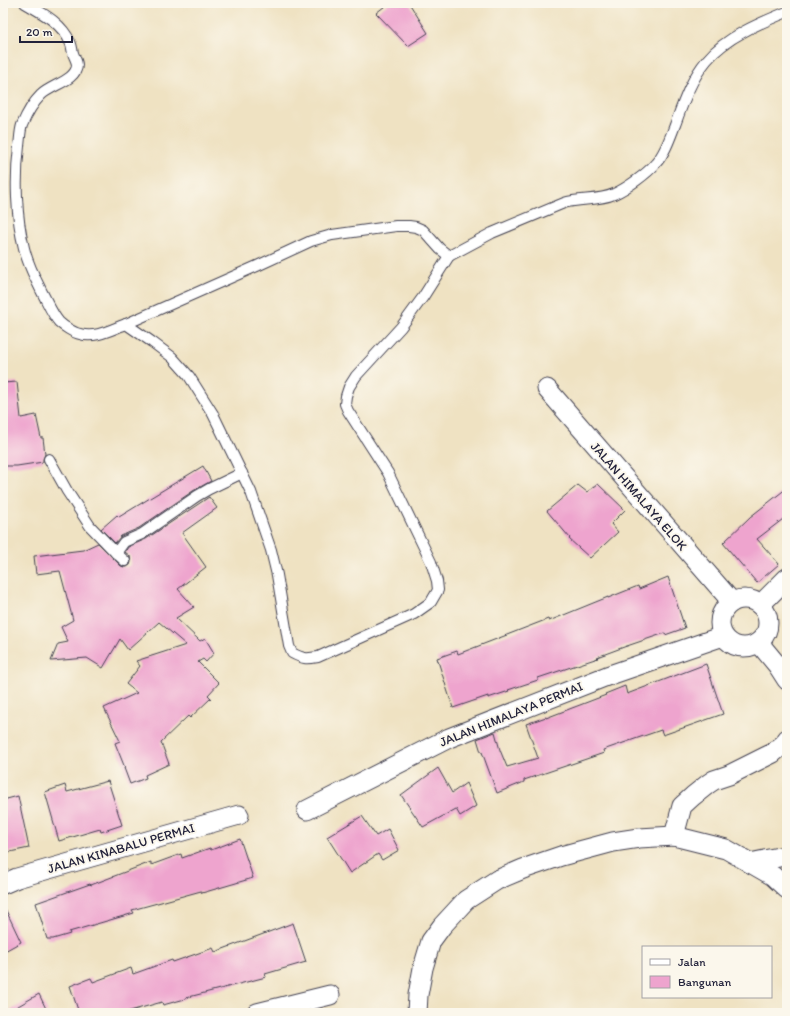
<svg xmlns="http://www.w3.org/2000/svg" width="790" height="1016" font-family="Itim,sans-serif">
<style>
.building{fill:#eea4ce}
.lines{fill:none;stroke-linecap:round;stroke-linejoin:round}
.service-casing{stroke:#413f4f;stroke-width:12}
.minor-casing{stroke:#413f4f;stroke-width:21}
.service{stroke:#fff;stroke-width:10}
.minor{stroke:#fff;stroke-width:19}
.labels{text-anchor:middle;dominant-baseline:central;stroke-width:4;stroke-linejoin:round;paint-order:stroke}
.street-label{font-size:13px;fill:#22223b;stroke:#fbf7ec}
</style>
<rect width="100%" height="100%" fill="#fbf7ec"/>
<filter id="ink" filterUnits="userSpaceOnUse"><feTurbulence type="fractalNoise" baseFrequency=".025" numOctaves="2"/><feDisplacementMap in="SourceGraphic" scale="8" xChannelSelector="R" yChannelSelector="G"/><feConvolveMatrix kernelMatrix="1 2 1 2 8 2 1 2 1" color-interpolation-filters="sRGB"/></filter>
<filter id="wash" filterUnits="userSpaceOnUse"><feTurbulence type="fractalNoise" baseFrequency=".012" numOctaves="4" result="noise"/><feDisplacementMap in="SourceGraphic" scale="16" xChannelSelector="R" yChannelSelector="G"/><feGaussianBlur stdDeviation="0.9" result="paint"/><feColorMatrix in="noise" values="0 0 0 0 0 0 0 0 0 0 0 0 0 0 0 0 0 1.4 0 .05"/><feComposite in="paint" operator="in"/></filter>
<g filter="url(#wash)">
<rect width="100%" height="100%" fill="#efe2c2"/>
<g id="blocks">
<g class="building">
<polygon points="389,3 409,3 428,33 408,46 376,13"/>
<polygon points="17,382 21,418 36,415 41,438 43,438 45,454 43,459 43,462 17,466 3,466 3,383"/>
<polygon points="203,466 211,481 193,491 139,528 121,536 115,543 101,529 117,515 119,517 150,498"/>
<polygon points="598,484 625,510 611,524 618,532 590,558 569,539 570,538 547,511 578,485 587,492"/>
<polygon points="787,488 787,516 757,539 779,564 757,583 723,543 750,517"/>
<polygon points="209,497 217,508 182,533 206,567 178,589 194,607 176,618 200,641 205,638 214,653 206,662 203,659 198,662 219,683 208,695 211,698 190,718 188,716 161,742 169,764 145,775 146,778 130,784 124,768 125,768 115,743 120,741 104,708 137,693 126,684 140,666 136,661 186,645 159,622 128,650 120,639 103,668 87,658 51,661 58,644 68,642 61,627 73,620 60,571 36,574 34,556 83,550 98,543 121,566 124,567 127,567 130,565 131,562 130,556 125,552 128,547 146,539"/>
<polygon points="668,577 685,628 665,635 665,633 624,647 597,657 598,658 538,678 538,680 508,690 509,691 488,698 488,696 453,708 437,658 457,651 458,654 548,619 549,621 608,597 608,598 638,586 639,589"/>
<polygon points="706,664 723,714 663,735 661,730 603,750 604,753 524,780 524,782 497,793 482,752 481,752 477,739 495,732 500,750 507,767 538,758 526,724 546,717 546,718 606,695 605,694 625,686 627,694"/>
<polygon points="438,768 452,793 466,783 476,806 460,816 456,809 423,827 401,795"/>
<polygon points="108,781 122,825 101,832 100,829 59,841 45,792 65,785 67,792"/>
<polygon points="18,796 29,848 5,853 3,841 3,800"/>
<polygon points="362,816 376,836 388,829 399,850 382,860 378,854 350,873 327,837"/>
<polygon points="240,839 253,878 202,893 201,891 132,910 134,913 69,932 70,934 53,939 47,939 36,903 90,884 91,885 151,862 151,865 181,854 182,858 210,848 211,850"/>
<polygon points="3,904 21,942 3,952"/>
<polygon points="293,923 306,962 265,974 266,977 185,998 185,999 163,1005 162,1002 123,1013 79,1013 70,986 91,978 93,982 131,968 133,974 172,960 173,962 213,948 215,952"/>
<polygon points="39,994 48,1013 6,1013"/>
</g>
</g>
</g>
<g filter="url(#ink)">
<use href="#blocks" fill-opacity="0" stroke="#413f4f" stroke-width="1"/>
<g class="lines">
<g class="service-casing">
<g id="service">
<path d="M25,3C42,13 62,23 70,42C72,45 72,50 73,53C74,57 77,61 77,65C77,80 51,85 41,95C32,104 27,113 22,125C20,131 20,139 19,146C15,178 16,217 24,248C28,266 37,282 45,298C49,306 53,315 59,322C63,326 74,333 80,334C95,339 112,329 126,324L257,266L311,241L332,235L396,226H409L416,227L423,230L440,249L449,256L492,233L564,203C580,198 599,201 614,194C627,188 647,174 656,163C665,153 670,138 675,125C683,103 691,79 707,60C726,37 760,23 787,12"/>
<path d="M126,324L152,342L172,357L189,376L213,414L251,492L271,550L277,575L289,646L292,653C303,659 306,659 318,657L414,614L431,602L438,590L437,581L431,562L388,473L348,411L345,404L346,396L349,387L356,376L401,327L423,297L449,256"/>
<polyline points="49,459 67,491 90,526 116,553 124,542 142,534 197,496 209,489 242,473"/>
<polyline points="116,553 125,561"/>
</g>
</g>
<g class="minor-casing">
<g id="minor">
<polyline points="547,389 732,602"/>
<circle cx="744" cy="623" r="24"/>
<polyline points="760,605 787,578"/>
<polyline points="759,643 778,666 787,680"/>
<polyline points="307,810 449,738 607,676 723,636"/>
<polyline points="674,836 682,806 693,796 708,784 714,780 729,775 773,753 785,743 787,739"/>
<polyline points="750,863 784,856 787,854"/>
<polyline points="3,884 17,878 239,815"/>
<polyline points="257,1013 330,995"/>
<polyline points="417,1013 418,995 423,968 431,941 442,926 466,900 497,880 523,869 561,856 613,842 639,838 674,836 726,849 773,876 787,889"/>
</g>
</g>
<use href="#service" class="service"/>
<use href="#minor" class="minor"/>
</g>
</g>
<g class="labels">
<g class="street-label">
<text transform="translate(639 496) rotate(49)">JALAN HIMALAYA ELOK</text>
<text transform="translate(511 714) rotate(-22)">JALAN HIMALAYA PERMAI</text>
<text transform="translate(121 848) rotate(-16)">JALAN KINABALU PERMAI</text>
</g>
</g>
<rect width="790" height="1016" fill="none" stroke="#fbf7ec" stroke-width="16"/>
<rect x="642" y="946" width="130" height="52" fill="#fbf7ec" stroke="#a4a2a5"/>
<rect x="650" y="959" width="20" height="6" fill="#ffffff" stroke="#a4a2a5"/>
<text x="678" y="966" font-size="12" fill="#22223b">Jalan</text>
<rect x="650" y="976" width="20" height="12" fill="#eea4ce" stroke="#a4a2a5"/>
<text x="678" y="986" font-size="12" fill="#22223b">Bangunan</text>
<path d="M20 36v6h52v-6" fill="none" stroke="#22223b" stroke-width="2"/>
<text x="26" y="36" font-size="12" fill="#22223b" stroke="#fbf7ec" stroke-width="3" paint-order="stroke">20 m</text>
</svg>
